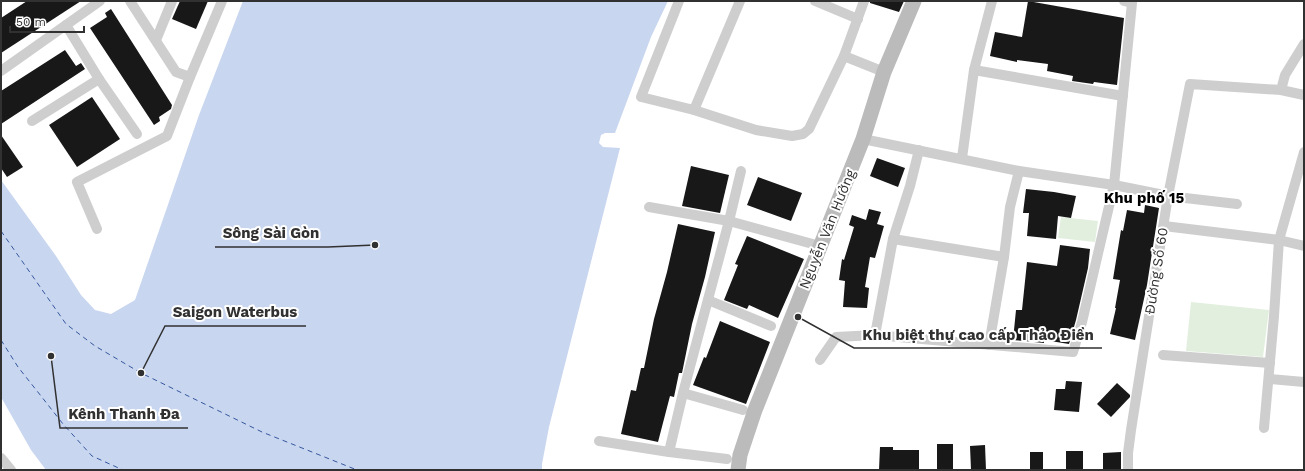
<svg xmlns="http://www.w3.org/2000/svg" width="1305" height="471" font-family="'Work Sans',sans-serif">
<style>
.green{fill:#e2efde}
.water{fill:#c9d6f0}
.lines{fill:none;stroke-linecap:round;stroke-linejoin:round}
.ferry{stroke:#35579d;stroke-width:1;stroke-dasharray:5 4;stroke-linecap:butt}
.building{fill:#181818}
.minor{stroke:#cecece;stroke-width:10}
.secondary{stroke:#bbb;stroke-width:15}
.labels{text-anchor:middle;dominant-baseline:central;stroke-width:4;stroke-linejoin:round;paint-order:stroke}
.street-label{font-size:14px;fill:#313131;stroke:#fff}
.neighbourhood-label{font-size:15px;font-weight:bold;fill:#000;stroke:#fff}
.leader{fill:none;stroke:#313131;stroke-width:1.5}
.callout-dot{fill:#313131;stroke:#fff;stroke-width:1.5}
.callout-label{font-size:15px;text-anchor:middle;font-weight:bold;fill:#313131;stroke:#fff;stroke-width:4;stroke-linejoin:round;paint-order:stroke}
</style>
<rect width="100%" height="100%" fill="#fff"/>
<g class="green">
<polygon points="1061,217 1098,221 1095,242 1058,238"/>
<polygon points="1191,302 1269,310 1263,357 1186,351"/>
</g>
<polygon class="water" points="243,1 668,1 651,37 615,133 605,133 601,135 599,143 603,147 620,148 549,427 542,464 542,470 46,470 31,450 1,397 1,180 56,256 81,295 95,310 111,314 135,300 199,115"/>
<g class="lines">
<g class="ferry">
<polyline points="1,231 66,324 95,346 141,373 262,432 357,470"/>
<polyline points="1,340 18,367 41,396 63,424 92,456 123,470"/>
</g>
</g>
<g class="building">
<polygon points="27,1 81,1 1,53 1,18"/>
<polygon points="180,1 208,1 196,29 172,19"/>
<polygon points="870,1 904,1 899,12 870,3"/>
<polygon points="1028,1 1124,18 1117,85 1094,82 1093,84 1072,81 1073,76 1047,71 1048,64 1017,60 1017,62 990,56 995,32 1022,37"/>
<polygon points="111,9 172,105 171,109 159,117 160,121 154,125 90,28 107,17 105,13"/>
<polygon points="65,50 76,66 81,63 85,69 1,124 1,91"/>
<polygon points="92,97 120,139 77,167 49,125"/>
<polygon points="1,135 23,167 7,177 1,168"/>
<polygon points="877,158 905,168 898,187 870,176"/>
<polygon points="691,166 729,175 720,213 682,206"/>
<polygon points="758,177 802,193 791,221 747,205"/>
<polygon points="1026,189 1054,192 1076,196 1071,218 1058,216 1056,239 1027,236 1029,213 1023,213"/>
<polygon points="1145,205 1159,208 1147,285 1135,340 1110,334 1116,308 1115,308 1120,280 1113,279 1121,230 1123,231 1127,210 1144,213"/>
<polygon points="869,209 881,212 877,224 884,226 875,258 870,257 865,287 869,288 867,308 843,307 845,281 839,280 842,259 844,260 854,227 849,225 852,215 866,220"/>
<polygon points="678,224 715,232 705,277 692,324 682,373 679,373 674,397 670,396 658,442 621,434 631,390 636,391 641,368 644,368 654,319 667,272"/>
<polygon points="747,236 804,259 778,318 749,305 747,309 724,300 738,265 735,264"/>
<polygon points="1060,245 1090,249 1088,268 1076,320 1069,344 1044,340 1044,343 1013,340 1016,310 1022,310 1027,262 1057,266"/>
<polygon points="720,321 770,342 746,404 693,385 704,357 706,358"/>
<polygon points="1066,381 1082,382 1079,412 1054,410 1056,389 1065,389"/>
<polygon points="1117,383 1130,395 1130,397 1111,417 1097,404"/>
<rect x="937" y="444" width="16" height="26"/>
<polygon points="985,445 986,470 971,470 970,446"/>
<polygon points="880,447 893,447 893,450 919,450 919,470 879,470"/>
<rect x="1066" y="451" width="17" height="19"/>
<rect x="1030" y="452" width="13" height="18"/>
<polygon points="1121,452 1121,470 1103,470 1103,453"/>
</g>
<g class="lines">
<g class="minor">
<polyline points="130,1 176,72 190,77"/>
<polyline points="679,1 641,97 694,110 756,130 792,136 803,134 809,129 844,56 864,1"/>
<polyline points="815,1 858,19"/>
<polyline points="66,25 99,79 137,134"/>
<polyline points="156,40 172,1"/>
<polyline points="844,56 884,72"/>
<polyline points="974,70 1123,96"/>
<polyline points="1,71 100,1"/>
<polyline points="1281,90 1285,75 1304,44"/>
<polyline points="694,110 740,1"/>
<polyline points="32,121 99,79"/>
<polyline points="863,139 1019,171 1114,185 1159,194"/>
<polyline points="962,158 974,70 992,1"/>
<polyline points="1168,196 1237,204"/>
<polyline points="649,207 729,221 741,171"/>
<polyline points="1164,226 1279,240 1304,246"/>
<polyline points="97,229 77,182 167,136 190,77 222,1"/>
<polyline points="893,239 1004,257 1010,207 1019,171"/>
<polyline points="708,300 771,326"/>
<polyline points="875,335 893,239 910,186 919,150"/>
<polyline points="989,345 1004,257"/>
<polyline points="1163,355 1270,363"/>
<polyline points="820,360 836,337 875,335 1073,352 1082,322 1114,185 1132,3 1124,1"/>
<polyline points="1269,379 1304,382"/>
<polyline points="683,393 743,410"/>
<polyline points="1264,428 1274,316 1279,240 1304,152"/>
<polyline points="599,441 669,452 727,459"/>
<polyline points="669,452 683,393 729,221 820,246"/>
<polyline points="1,458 11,470"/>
<polyline points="1128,470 1128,453 1131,430 1168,196 1190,84 1281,90 1304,95"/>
</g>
<polyline class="secondary" points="738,470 740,455 755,410 863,139 884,72 914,1"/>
</g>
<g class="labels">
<g class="street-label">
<text transform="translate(827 229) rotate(-68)">Nguyễn Văn Hưởng</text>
<text transform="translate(1156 271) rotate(-81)">Đường Số 60</text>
</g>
<g class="neighbourhood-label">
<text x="1144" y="198">Khu phố 15</text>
</g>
</g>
<path class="leader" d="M375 245L328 247H215M141 373L165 326H306M798 317L854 348H1102M51 356L60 428H188"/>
<g class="callout-dot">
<circle cx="375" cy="245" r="4"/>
<circle cx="141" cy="373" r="4"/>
<circle cx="798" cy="317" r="4"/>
<circle cx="51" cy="356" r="4"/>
</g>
<g class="callout-label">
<text x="271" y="238">Sông Sài Gòn</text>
<text x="235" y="317">Saigon Waterbus</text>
<text x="978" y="340">Khu biệt thự cao cấp Thảo Điền</text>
<text x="124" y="419">Kênh Thanh Đa</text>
</g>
<rect width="1305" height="471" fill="none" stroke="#313131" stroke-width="4"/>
<path d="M10 26v6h74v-6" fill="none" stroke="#313131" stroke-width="2"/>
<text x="16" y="26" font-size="12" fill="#313131" stroke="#ffffff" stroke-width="3" paint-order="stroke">50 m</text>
</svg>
